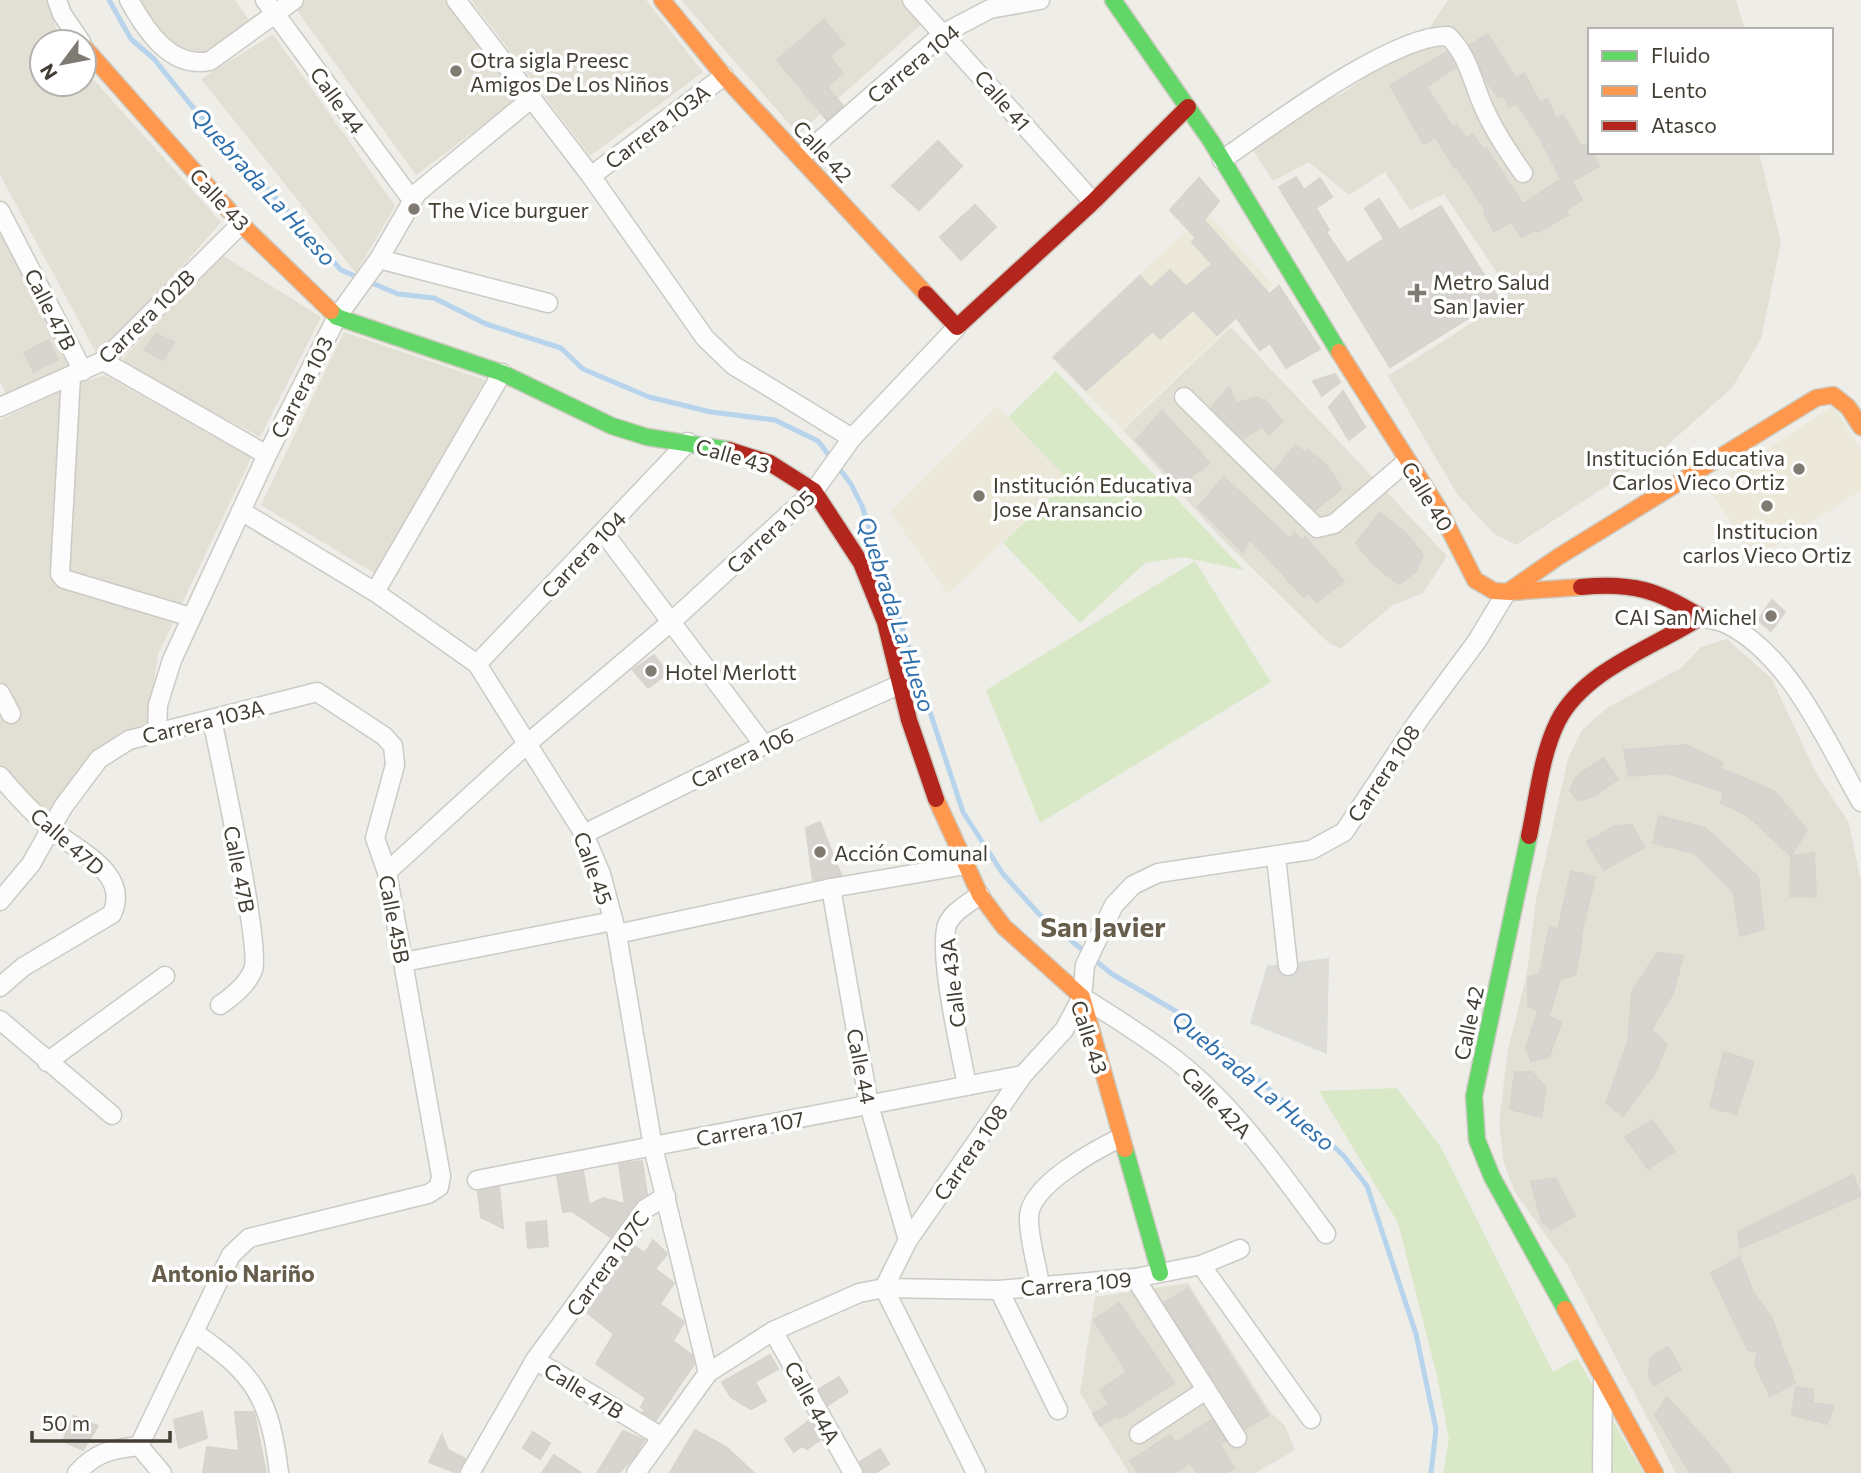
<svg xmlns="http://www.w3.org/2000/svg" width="1861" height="1473" font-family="Commissioner,sans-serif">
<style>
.residential{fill:#e2dfd5}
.education{fill:#ece8da}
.green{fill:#d9e9c7}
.parking{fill:#dddcd7}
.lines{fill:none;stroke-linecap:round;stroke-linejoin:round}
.stream{stroke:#b7d4ec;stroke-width:5}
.building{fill:#d8d5d0;stroke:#d6d4cd;stroke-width:2}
.street-casing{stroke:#cccac5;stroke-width:21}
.fast-casing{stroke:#cdcabf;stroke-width:19}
.slow-casing{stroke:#cdcabf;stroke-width:19}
.jam-casing{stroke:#cdcabf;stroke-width:19}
.street{stroke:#fcfcfc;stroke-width:18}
.fast{stroke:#63d668;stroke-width:16}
.slow{stroke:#ff974d;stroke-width:16}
.jam{stroke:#b3261e;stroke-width:16}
.poi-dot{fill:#7f7b73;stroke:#fff;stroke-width:2.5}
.labels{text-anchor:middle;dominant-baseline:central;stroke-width:7;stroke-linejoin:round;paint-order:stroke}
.poi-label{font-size:21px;fill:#433e34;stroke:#fff;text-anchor:start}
.street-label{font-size:21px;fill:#433e34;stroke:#fff}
.water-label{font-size:23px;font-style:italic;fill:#3070ac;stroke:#fff}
.neighbourhood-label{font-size:23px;font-weight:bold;fill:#665d4b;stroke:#fff}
.district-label{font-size:28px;font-weight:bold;fill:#665d4b;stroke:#fff}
</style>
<rect width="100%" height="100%" fill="#eeede8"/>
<g class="residential">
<polygon points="0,0 48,0 60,42 42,42 42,84 84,84 84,69 221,222 100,360 0,175"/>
<polygon points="134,0 235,0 251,23 207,52 188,54 162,37"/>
<polygon points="307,0 444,0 520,97 416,175 295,8"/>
<polygon points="471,0 646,0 703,72 590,156"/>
<polygon points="681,0 900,0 923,23 798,134"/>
<polygon points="1448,0 1736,0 1745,30 1590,30 1590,152 1759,152 1781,242 1761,339 1732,388 1663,449 1516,545 1493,533 1457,494 1388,376 1492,310 1509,296 1502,280 1444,194 1410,210 1385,172 1349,195 1309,162 1273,181 1247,141 1300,108 1342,94 1425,34"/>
<polygon points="273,34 395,206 356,273 201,79"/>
<polygon points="0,229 69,366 7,395 0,382"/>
<polygon points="222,255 321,317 260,437 120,362"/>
<polygon points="1231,327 1447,556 1423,593 1393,605 1340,649 1329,643 1222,539 1123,430"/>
<polygon points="344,332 485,380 376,574 261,505"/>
<polygon points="105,375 251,458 158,654 147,727 128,734 52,815 8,776 0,765 0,420 64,389 62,572 80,383"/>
<polygon points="1727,639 1772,679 1816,773 1849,823 1861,882 1861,1473 1676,1473 1568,1266 1516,1194 1504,1164 1499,1123 1508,1049 1527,973 1536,900 1568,759 1582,730 1607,708 1681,668 1701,647"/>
<polygon points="1188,1283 1271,1413 1285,1426 1295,1450 1255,1473 1129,1473 1080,1393 1095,1297"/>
</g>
<g class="education">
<polygon points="1207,212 1273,285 1122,429 1050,357"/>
<polygon points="997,406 1068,480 948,594 890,512"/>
<polygon points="1833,406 1861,449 1861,490 1755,559 1708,488"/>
</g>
<g class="green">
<polygon points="1056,371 1244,570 1183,557 1145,563 1080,623 1003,543 1068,480 1008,417"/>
<polygon points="1195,561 1271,682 1040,823 986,690"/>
<polygon points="1397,1088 1442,1149 1553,1372 1577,1358 1643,1473 1443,1473 1449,1439 1437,1376 1398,1223 1319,1091"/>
</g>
<polygon class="parking" points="1329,958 1327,1054 1250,1023 1267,966"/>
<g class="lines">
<polyline class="stream" points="109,0 131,39 154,59 191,105 341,270 398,294 434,298 486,324 561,348 583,369 649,397 711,412 775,420 818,441 851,484 862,506 963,812 1003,874 1039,914 1112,974 1179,1013 1275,1094 1343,1155 1367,1186 1416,1334 1436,1429 1431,1473"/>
</g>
<g class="building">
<polygon points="824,20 844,44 829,56 843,73 827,87 843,106 827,120 777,60"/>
<polygon points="1488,34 1516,79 1524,73 1540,103 1547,99 1556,119 1563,115 1582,147 1587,143 1599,166 1572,182 1582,200 1567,210 1568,215 1538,232 1535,230 1521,237 1512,222 1494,231 1484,213 1486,211 1457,167 1455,168 1435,137 1424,144 1390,85 1447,52 1456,67 1426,87 1453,127 1457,125 1466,139 1473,134 1483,150 1486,148 1523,204 1561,179 1539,136 1516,103 1509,107 1504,97 1498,97 1485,79 1470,45"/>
<polygon points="938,141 962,166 919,210 892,186"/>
<polygon points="1296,177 1304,190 1320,178 1332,197 1316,208 1329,230 1326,232 1347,263 1384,239 1365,208 1379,199 1399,230 1441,206 1499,299 1390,367 1279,187"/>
<polygon points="1199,178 1219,201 1204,220 1269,294 1279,286 1320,349 1286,368 1270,343 1260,350 1236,317 1217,335 1193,310 1160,339 1153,331 1086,390 1054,357 1140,276 1151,288 1170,270 1186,287 1212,264 1192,242 1196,238 1170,210"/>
<polygon points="975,205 996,227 961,260 940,237"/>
<polygon points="156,334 174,342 163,360 144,350"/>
<polygon points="48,340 58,359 34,372 24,353"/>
<polygon points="1335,374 1340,382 1322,396 1313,381"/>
<polygon points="1229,387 1236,403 1258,397 1262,401 1264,399 1282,421 1269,435 1262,426 1243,439 1211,408"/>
<polygon points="1343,391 1365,427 1349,440 1329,407"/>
<polygon points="1162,411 1210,463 1179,485 1136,440"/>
<polygon points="1296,445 1305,453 1308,450 1326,465 1342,488 1315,510 1275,470"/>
<polygon points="1224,477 1290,539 1295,533 1302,540 1305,537 1344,581 1317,602 1308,593 1304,597 1250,539 1243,552 1198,507"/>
<polygon points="1380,513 1406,533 1423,555 1415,572 1399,584 1374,565 1356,543"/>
<polygon points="1772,600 1785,612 1771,631 1758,620"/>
<polygon points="654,655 668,673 648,688 633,670"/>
<polygon points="1686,745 1723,763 1720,768 1774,791 1807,830 1791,856 1747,815 1721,803 1724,792 1667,773 1629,776 1624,750"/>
<polygon points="1603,758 1618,779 1595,795 1578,801 1570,790 1576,777"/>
<polygon points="1659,816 1705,828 1758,877 1764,929 1740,936 1733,891 1695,853 1653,843"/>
<polygon points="820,822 841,875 813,880 806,828"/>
<polygon points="1632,825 1644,847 1604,870 1587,842 1614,826"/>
<polygon points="1814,853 1816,897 1790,896 1791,856"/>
<polygon points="1571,871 1595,877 1580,939 1582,940 1575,975 1560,979 1549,1016 1561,1023 1549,1057 1531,1061 1526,1047 1538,1012 1528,1005 1528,977 1540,974 1550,926 1558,930"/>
<polygon points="1657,953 1683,956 1673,993 1651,1030 1667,1044 1655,1073 1623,1116 1606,1103 1628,1042 1632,992"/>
<polygon points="1724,1052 1754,1062 1736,1114 1710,1107"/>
<polygon points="1515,1072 1532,1072 1546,1088 1541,1117 1510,1109"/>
<polygon points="1652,1120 1675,1151 1648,1169 1625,1137"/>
<polygon points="642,1161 647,1194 636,1202 610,1237 572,1211 563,1212 557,1176 583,1171 589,1205 603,1198 625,1204 619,1164"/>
<polygon points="1853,1175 1861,1196 1740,1248 1738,1232"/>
<polygon points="1555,1178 1575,1216 1552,1229 1542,1222 1531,1182"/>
<polygon points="499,1187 503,1228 481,1217 478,1191"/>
<polygon points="546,1221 548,1246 528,1248 526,1223"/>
<polygon points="653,1240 667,1254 655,1269 674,1283 660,1304 684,1322 673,1341 692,1355 694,1364 656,1420 643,1412 645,1410 641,1407 646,1398 596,1364 614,1334 585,1311 633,1245 645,1253"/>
<polygon points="1740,1257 1752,1290 1772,1319 1795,1383 1770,1396 1755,1364 1758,1351 1748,1350 1711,1273"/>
<polygon points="1188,1288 1268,1415 1245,1429 1164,1303"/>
<polygon points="1119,1303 1174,1383 1119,1419 1116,1416 1100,1426 1093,1414 1109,1404 1100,1390 1127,1372 1094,1320"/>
<polygon points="1668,1347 1681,1369 1654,1386 1649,1377 1650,1358"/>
<polygon points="770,1355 778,1369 755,1382 766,1401 751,1409 731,1397 722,1382"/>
<polygon points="839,1377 848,1392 828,1405 819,1389"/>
<polygon points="1796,1387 1813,1390 1813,1403 1834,1406 1827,1424 1792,1415"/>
<polygon points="1667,1397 1718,1454 1732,1473 1690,1473 1655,1415"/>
<polygon points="202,1412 207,1438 179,1448 174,1420"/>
<polygon points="235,1412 254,1412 266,1473 203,1473 207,1447 239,1451"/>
<polygon points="73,1416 98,1426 83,1450 63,1441"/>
<polygon points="810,1420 821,1439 807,1449 802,1446 794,1452 785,1439"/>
<polygon points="1212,1420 1225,1441 1220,1444 1234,1468 1225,1473 1197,1473 1190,1463 1174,1473 1138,1473 1130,1461 1170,1435 1175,1443"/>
<polygon points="695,1430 726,1447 754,1473 670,1473"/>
<polygon points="623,1431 644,1440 635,1455 619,1473 597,1473"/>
<polygon points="533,1432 550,1443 540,1459 523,1448"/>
<polygon points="442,1435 448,1450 465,1459 457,1473 429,1462"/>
<polygon points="880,1449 889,1464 875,1473 864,1473 860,1462"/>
<polygon points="554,1455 581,1473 542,1473"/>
</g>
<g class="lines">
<g class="street-casing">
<g id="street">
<polyline points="57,0 62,14 81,42"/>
<path d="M129,0C146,31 171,69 210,61L294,0"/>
<polyline points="265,0 412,200"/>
<polyline points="456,0 591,176 705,338 733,365 852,438"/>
<polyline points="912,0 1093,202"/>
<polyline points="801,157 944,33 990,9 1040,0"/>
<path d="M1222,160C1271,126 1393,34 1448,36C1469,56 1472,82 1484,108C1494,131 1508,152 1523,173"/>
<polyline points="591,176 724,76"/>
<polyline points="0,211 83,371"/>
<polyline points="379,259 548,303"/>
<polyline points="103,361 267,455"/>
<polyline points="71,376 60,574 64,579 191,617"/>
<polyline points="1184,397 1317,528 1334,524 1407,461"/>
<polyline points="0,407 103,361 241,224"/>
<polyline points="241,511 375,592 477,664 584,834 601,874 617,934 653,1147 708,1373"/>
<polyline points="604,533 764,745"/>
<polyline points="375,592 502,373"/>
<path d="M1701,617C1709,619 1719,620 1727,624C1791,656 1827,743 1861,802"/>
<polyline points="477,664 688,442"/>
<polyline points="0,693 11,714"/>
<path d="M212,719C219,755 262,949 253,970C247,985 233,996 220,1005"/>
<polyline points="157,732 158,705 172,660 267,455 337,317 379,259 417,193 532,98"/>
<path d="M0,776C15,794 32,812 50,828C75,850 131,872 112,914L23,967L0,987"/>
<polyline points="584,834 764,745 901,684"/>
<polyline points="1276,857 1288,966"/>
<polyline points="387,872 527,744 671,622 814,491 852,438 957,327"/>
<polyline points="831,888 869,1105 908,1240"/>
<polyline points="0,901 31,864 63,807 99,759 129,740 317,692 384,736 393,746 395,765 375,838 387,872 441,1176 439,1187 428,1194 249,1238 231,1255 139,1446"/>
<polyline points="617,934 831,888 966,865"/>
<polyline points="404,962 613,921"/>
<path d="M1082,997C1114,1017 1146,1037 1176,1060C1235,1106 1282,1174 1326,1234"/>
<polyline points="0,1020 112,1115"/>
<polyline points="47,1062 165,976"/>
<path d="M967,1086C960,1048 940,964 946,929C948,914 969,903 980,895"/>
<polyline points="477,1180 1023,1075"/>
<polyline points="1201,1265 1311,1419"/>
<polyline points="1135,1278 1237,1438"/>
<path d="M1040,1285C1037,1264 1028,1237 1029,1216C1031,1185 1095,1150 1120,1138"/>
<polyline points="999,1290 1058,1410"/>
<polyline points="773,1331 853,1473"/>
<path d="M195,1333C256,1375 270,1399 279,1473"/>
<polyline points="1139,1434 1206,1390"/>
<polyline points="660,1436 535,1360 645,1209 666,1196"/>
<polyline points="139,1446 162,1473"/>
<path d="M77,1473C96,1452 112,1449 139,1446"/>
<polyline points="470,1473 535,1360"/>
<polyline points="636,1473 708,1373 773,1331 859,1293 884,1288 999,1290 1135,1278 1201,1265 1240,1249"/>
<polyline points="976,1473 884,1288 908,1240 1023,1075 1064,1030 1082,997 1085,965 1114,905 1133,885 1158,873 1311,850 1344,832 1420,718 1477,641 1506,593"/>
<polyline points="1602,1473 1603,1382"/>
</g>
</g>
<g class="fast-casing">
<g id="fast">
<polyline points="1113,0 1211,141 1339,352"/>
<polyline points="331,311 337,317 502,373 612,426 647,437 729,450"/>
<polyline points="1529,836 1474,1096 1477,1140 1492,1177 1565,1309"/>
<polyline points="1125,1149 1160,1273"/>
</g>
</g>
<g class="slow-casing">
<g id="slow">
<polyline points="662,0 724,76 926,294"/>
<polyline points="84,47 241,224 331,311"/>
<polyline points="1339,352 1439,509 1475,580 1494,591 1510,592 1581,587"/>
<polyline points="1509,591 1558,557 1816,398 1833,395 1848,407 1861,427"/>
<polyline points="936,799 980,895 1004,927 1082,997 1125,1149"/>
<polyline points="1565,1309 1655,1473"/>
</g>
</g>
<g class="jam-casing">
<g id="jam">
<polyline points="926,294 957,327 1093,202 1188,107"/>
<polyline points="729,450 770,463 814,491 861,563 885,622 909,720 936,799"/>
<path d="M1529,836C1537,799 1541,755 1558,721C1585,669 1655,647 1701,617C1658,590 1632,582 1581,587"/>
</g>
</g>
<use href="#street" class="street"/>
<use href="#fast" class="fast"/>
<use href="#slow" class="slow"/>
<use href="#jam" class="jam"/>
</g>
<g class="poi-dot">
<circle cx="456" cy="71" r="7"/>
<circle cx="414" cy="209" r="7"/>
<path d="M1413.5 282.5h7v7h7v7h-7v7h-7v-7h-7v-7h7z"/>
<circle cx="1799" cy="469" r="7"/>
<circle cx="979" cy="496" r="7"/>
<circle cx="1767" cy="506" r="7"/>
<circle cx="1771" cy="616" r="7"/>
<circle cx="651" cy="671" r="7"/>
<circle cx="820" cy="852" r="7"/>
</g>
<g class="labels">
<g class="poi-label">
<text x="470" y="59">Otra sigla Preesc<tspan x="470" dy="24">Amigos De Los Niños</tspan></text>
<text x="428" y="209">The Vice burguer</text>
<text x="1433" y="281">Metro Salud<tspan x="1433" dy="24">San Javier</tspan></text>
<text x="1785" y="457" text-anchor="end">Institución Educativa<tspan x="1785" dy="24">Carlos Vieco Ortiz</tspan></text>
<text x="993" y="484">Institución Educativa<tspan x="993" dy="24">Jose Aransancio</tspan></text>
<text x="1767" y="530" text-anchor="middle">Institucion<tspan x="1767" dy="24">carlos Vieco Ortiz</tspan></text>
<text x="1757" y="616" text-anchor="end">CAI San Michel</text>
<text x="665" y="671">Hotel Merlott</text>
<text x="834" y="852">Acción Comunal</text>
</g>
<g class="street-label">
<text transform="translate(913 63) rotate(-39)">Carrera 104</text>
<text transform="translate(338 100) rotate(54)">Calle 44</text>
<text transform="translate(1003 100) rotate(49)">Calle 41</text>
<text transform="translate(657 126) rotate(-37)">Carrera 103A</text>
<text transform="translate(823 151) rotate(47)">Calle 42</text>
<text transform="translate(220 199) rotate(47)">Calle 43</text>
<text transform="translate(51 309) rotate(63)">Calle 47B</text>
<text transform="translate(146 316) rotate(-44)">Carrera 102B</text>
<text transform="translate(301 387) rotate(-63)">Carrera 103</text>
<text transform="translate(733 455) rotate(16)">Calle 43</text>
<text transform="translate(1428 496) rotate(58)">Calle 40</text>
<text transform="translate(770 531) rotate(-43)">Carrera 105</text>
<text transform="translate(583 554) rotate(-46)">Carrera 104</text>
<text transform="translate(203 721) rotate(-14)">Carrera 103A</text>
<text transform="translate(742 757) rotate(-26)">Carrera 106</text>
<text transform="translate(1383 773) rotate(-56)">Carrera 108</text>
<text transform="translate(68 841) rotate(41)">Calle 47D</text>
<text transform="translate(594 868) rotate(70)">Calle 45</text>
<text transform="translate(240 869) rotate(79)">Calle 47B</text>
<text transform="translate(395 919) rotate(79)">Calle 45B</text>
<text transform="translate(952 983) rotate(-97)">Calle 43A</text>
<text transform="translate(1468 1023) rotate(-78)">Calle 42</text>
<text transform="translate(1090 1037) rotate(72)">Calle 43</text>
<text transform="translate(862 1066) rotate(79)">Calle 44</text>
<text transform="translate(1217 1102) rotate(46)">Calle 42A</text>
<text transform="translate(750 1128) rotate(-11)">Carrera 107</text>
<text transform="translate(970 1152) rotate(-55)">Carrera 108</text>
<text transform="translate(607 1263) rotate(-54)">Carrera 107C</text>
<text transform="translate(1076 1283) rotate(-5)">Carrera 109</text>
<text transform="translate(584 1390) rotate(31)">Calle 47B</text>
<text transform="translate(813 1402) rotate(61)">Calle 44A</text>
</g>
<g class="water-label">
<text transform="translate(264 186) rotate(48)">Quebrada La Hueso</text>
<text transform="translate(897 614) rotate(72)">Quebrada La Hueso</text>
<text transform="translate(1254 1080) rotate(40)">Quebrada La Hueso</text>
</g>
<g class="neighbourhood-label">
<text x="233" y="1273">Antonio Nariño</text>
</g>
<g class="district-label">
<text x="1103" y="926">San Javier</text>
</g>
</g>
<rect x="1588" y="28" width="245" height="126" fill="#ffffff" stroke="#b4b2ae" stroke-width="2"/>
<rect x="1602" y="51" width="35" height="10" fill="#63d668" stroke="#b4b2ae" stroke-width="2"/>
<text x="1651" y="63" font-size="21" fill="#433e34">Fluido</text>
<rect x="1602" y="86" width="35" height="10" fill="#ff974d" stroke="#b4b2ae" stroke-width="2"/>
<text x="1651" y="98" font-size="21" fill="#433e34">Lento</text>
<rect x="1602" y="121" width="35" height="10" fill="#b3261e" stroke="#b4b2ae" stroke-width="2"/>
<text x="1651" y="133" font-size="21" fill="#433e34">Atasco</text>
<g transform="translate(63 63) rotate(238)"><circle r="33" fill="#ffffff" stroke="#b4b2ae" stroke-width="2"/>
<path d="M0-5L12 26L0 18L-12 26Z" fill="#7f7b73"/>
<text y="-10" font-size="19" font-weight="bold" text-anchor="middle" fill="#433e34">N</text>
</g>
<path d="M32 1431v10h138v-10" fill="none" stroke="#433e34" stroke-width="3.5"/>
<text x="42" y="1431" font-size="21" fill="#433e34" stroke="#ffffff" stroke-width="5" paint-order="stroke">50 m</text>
</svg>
